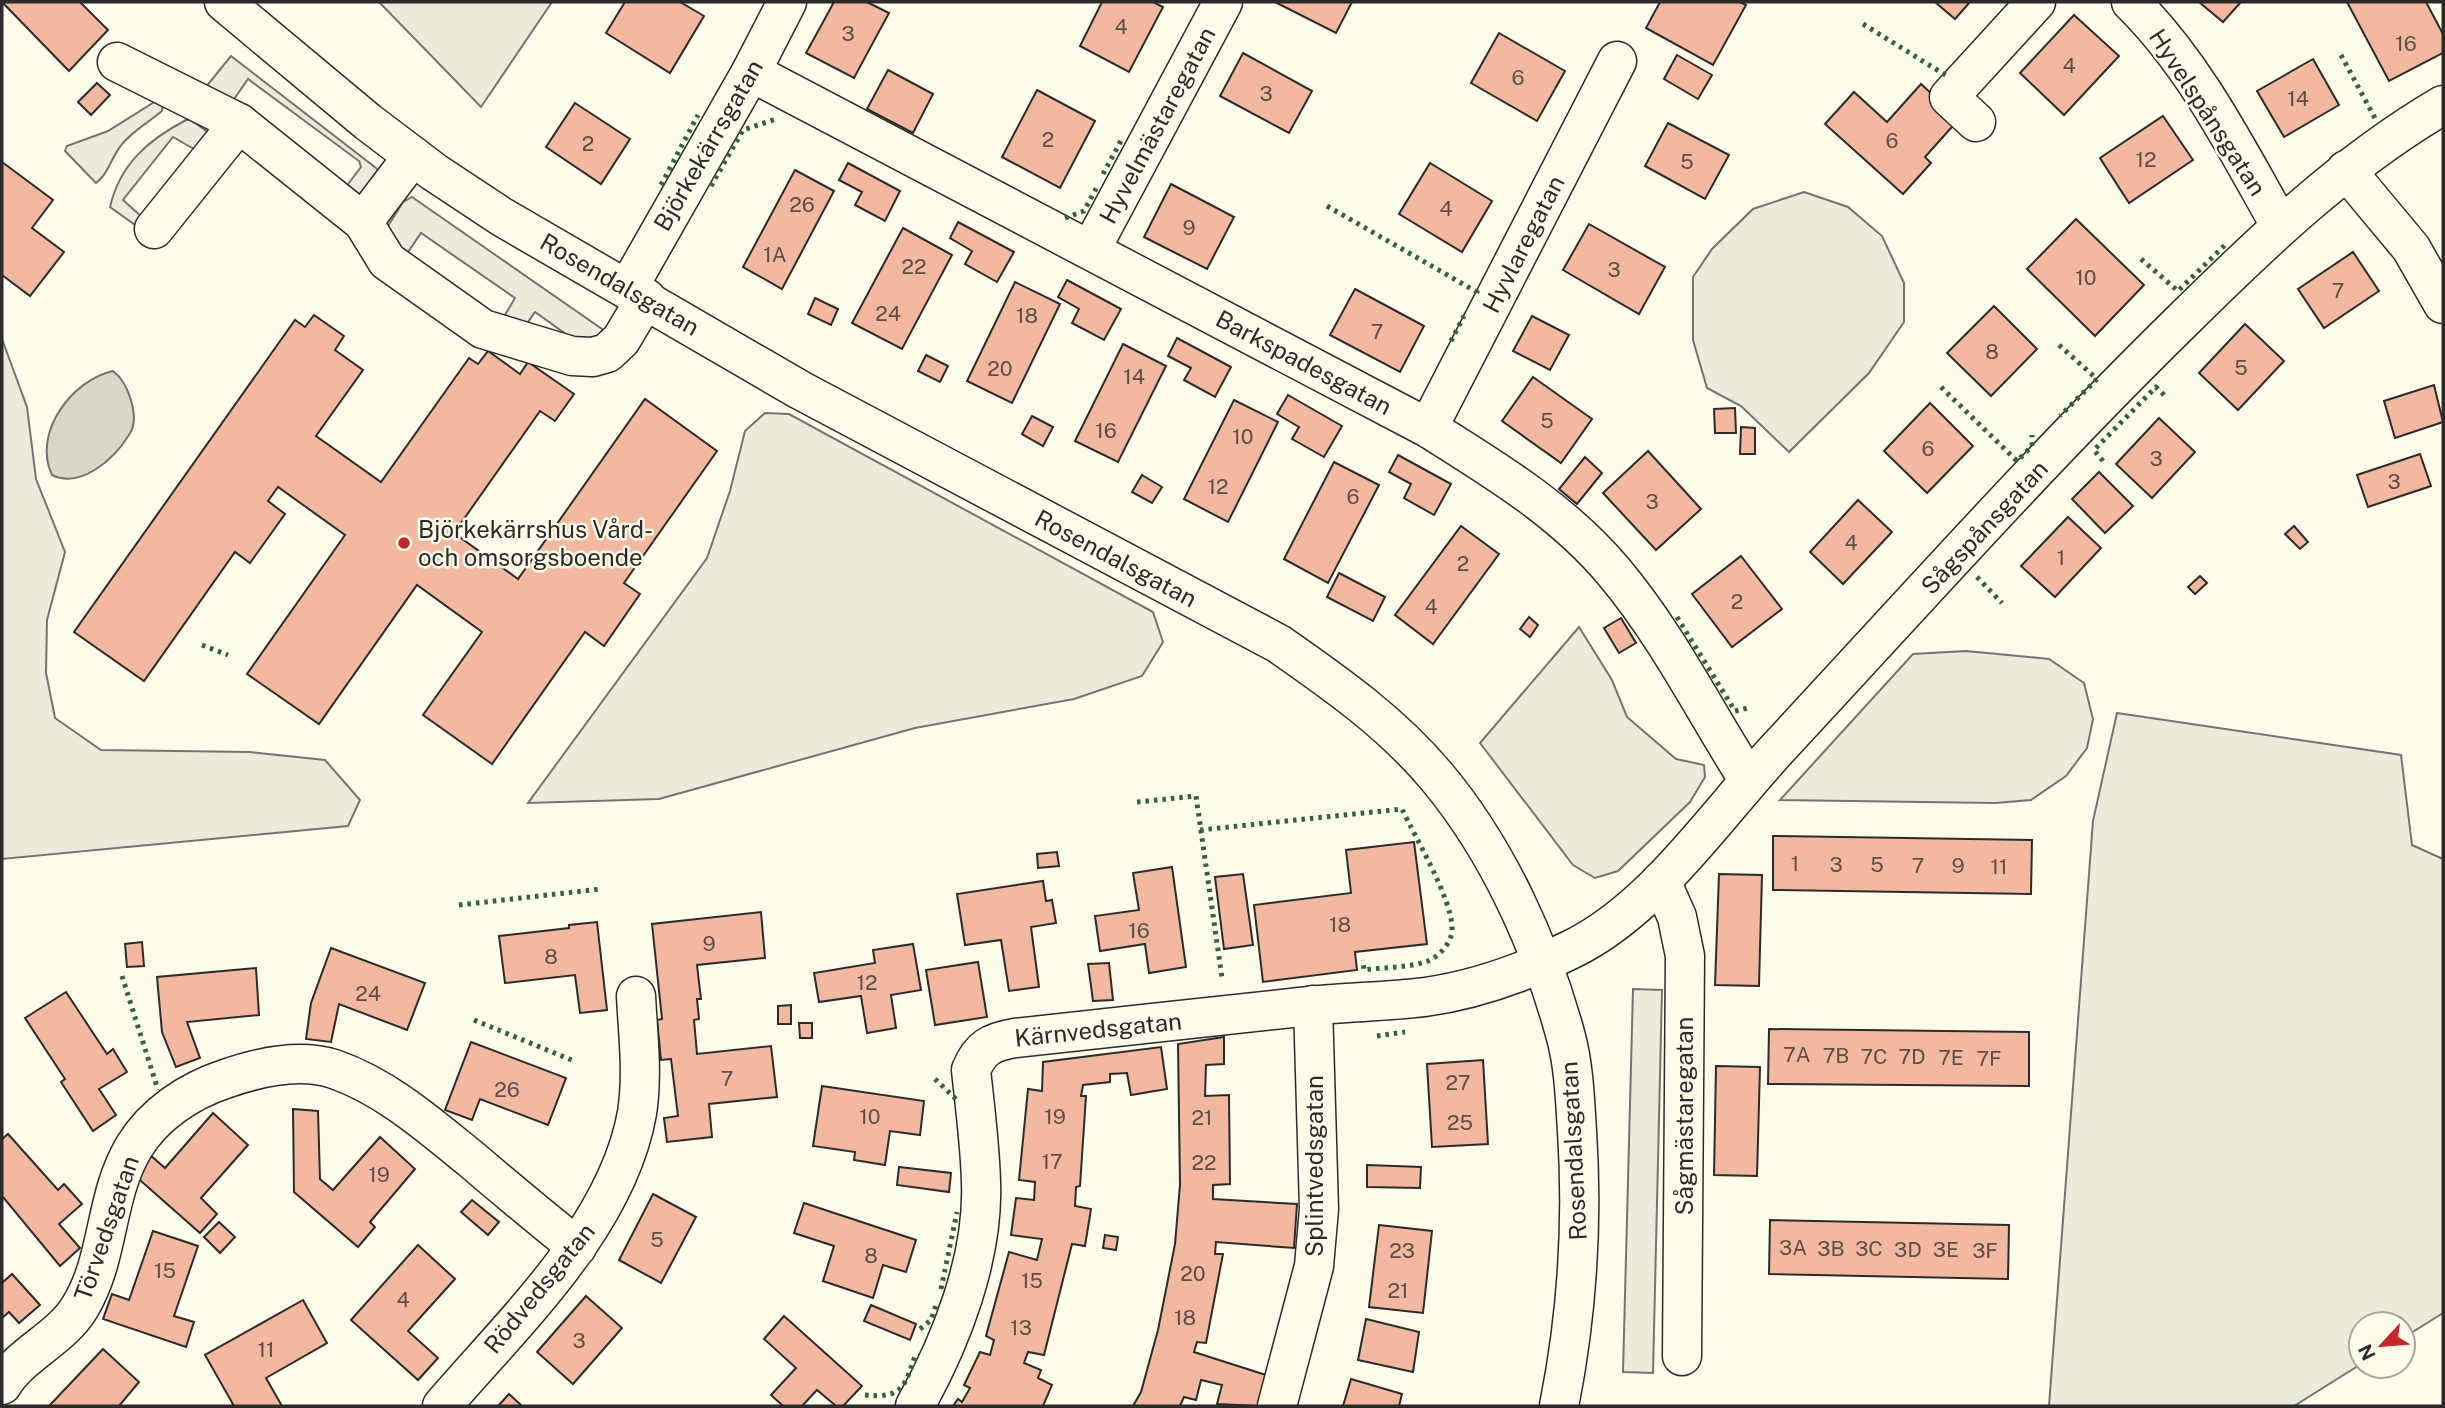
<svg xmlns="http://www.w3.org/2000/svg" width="2445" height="1408" font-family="'Public Sans',sans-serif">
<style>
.green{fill:#ecebdb;stroke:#74746e;stroke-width:2}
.parking{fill:#eceadb;stroke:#74746e;stroke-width:2}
.water{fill:#d8d7c9;stroke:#74746e;stroke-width:2}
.building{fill:#f2b8a0;stroke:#2b2b2b;stroke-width:2}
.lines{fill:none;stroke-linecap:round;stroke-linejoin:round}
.minor-casing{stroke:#2b2b2b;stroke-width:41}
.minor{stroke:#fdfbea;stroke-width:38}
.hedge{stroke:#34623c;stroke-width:5;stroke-dasharray:3.5 5;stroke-linecap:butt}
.poi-dot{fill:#c62828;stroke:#fdfbea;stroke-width:2.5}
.labels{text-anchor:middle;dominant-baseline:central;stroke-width:5;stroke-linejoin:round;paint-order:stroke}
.number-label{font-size:21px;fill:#5d4e48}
.street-label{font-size:24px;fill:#2b2b2b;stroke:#fdfbea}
.poi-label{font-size:24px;fill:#2b2b2b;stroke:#fdfbea;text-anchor:start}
</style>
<rect width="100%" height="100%" fill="#fdfbea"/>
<g class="green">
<polygon points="379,2 552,2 481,107"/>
<polygon points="231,56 376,168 379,172 362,199 345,188 361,167 359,161 248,79 232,102 205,88"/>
<path d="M156,101L163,105L162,111C149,122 134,130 123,143C112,155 108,175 96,183L65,151L67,146L108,131Z"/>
<path d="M186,120H191L209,133L194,149L173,137L123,200L143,218L138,227L110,207C120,164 148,140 186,120Z"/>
<polygon points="1804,192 1848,207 1882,236 1904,283 1904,322 1869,373 1789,452 1741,406 1707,388 1693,340 1693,277 1712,249 1753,209"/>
<polygon points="412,197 602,329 601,338 584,347 535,312 524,328 502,320 515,298 421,233 406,255 388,226 403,202"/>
<polygon points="2,339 27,407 36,479 65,552 47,620 46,673 55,718 101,750 250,752 325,760 360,800 348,826 2,859"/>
<polygon points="765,413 789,414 1153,612 1163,642 1142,676 1074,699 915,728 659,799 528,803 707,558 730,491 745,431"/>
<polygon points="1579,627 1612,680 1627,717 1676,759 1704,765 1705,777 1690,802 1618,871 1595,878 1573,865 1480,743"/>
<polygon points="1966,651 2049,659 2084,683 2093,719 2087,748 2066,776 2031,800 1995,803 1780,800 1913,654"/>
<polygon points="2117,713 2401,755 2412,845 2443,859 2443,1313 2403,1338 2403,1324 2361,1324 2361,1364 2294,1406 2049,1406 2093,821"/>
</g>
<polygon class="parking" points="1633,989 1662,990 1653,1373 1623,1372"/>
<path class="water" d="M113,371C128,382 141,418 129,435C114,459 81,489 52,475C32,433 72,380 113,371Z"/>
<g class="building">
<polygon points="2,2 80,2 108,30 69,71"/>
<polygon points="625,2 680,2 704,16 670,73 606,33"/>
<polygon points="834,2 867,2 889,13 854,78 806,53"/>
<polygon points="1102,2 1153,2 1163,7 1129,72 1080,46"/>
<polygon points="1275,2 1352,2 1336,33"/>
<polygon points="1660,2 1740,2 1746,5 1713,65 1646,28"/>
<polygon points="1935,2 1970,2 1955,19"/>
<polygon points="2199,2 2241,2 2223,22"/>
<polygon points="2347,2 2426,2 2443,34 2443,53 2389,81"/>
<polygon points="2074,15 2119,56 2064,115 2020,73"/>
<polygon points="1499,33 1565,71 1537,121 1471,83"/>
<polygon points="1243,53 1312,91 1289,133 1220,96"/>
<polygon points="1677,55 1712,75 1698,99 1664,79"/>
<polygon points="2313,59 2339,105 2284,137 2257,91"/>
<polygon points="888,70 933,94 913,133 867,109"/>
<polygon points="97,83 110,95 91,115 78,102"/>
<polygon points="1921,84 1959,119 1925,157 1931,163 1903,194 1825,124 1854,92 1887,122"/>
<polygon points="1037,90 1095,121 1060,188 1002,157"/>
<polygon points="575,103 630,139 601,184 546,147"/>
<polygon points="2163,116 2193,160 2129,203 2100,158"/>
<polygon points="1668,123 1729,155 1705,199 1645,166"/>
<polygon points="2,162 53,200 32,228 64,252 30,296 2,275"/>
<polygon points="848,163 900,191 885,221 855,205 862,192 839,180"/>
<polygon points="1430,163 1492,201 1462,252 1399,214"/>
<polygon points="795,170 834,191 782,289 743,267"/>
<polygon points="1171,184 1234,217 1207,269 1144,237"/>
<polygon points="2076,219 2144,285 2095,336 2027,269"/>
<polygon points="958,222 1014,252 997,282 965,264 972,251 950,238"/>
<polygon points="1589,224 1665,267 1639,314 1563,270"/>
<polygon points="903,228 952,255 902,349 852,323"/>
<polygon points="2353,252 2379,291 2324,328 2298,289"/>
<polygon points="1067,280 1121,309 1104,340 1072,323 1079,309 1058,297"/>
<polygon points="1015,282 1060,304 1012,403 967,381"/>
<polygon points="1355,289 1424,326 1400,372 1330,335"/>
<polygon points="815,298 838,309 831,325 808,314"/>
<polygon points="1994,306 2037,349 1991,396 1947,353"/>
<polygon points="314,315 344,336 335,350 363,370 316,436 381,482 469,358 478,364 488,351 520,374 528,362 574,394 555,421 540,411 454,533 518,579 645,399 717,451 624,583 640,594 604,646 585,632 492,764 423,715 482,632 417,585 319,724 247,674 345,535 278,487 268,501 285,514 250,563 235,552 144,681 74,632 295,320 305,327"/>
<polygon points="1532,316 1569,335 1550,370 1513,351"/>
<polygon points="2245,324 2284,361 2238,410 2199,373"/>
<polygon points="1177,338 1231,367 1215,397 1184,380 1191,368 1168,356"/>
<polygon points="1123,344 1166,366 1118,462 1075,441"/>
<polygon points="926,355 948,366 940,382 918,371"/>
<polygon points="1533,377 1592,419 1561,463 1502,421"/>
<polygon points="2434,385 2443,422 2395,438 2384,401"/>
<polygon points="1288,395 1342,426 1324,457 1292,439 1299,427 1277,414"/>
<polygon points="1234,400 1278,422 1228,522 1184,499"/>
<polygon points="1930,403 1973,446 1927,493 1884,451"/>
<polygon points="1735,408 1736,433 1715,433 1714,409"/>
<polygon points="1032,416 1053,427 1043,446 1022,434"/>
<polygon points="2159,418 2195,452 2152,498 2116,464"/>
<polygon points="1741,427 1755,428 1755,454 1740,454"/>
<polygon points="1648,451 1701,509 1656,550 1603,493"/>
<polygon points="2420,454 2431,486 2368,507 2357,475"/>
<polygon points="1398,455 1451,484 1434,515 1404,498 1411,484 1389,472"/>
<polygon points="1585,457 1602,473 1577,504 1559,489"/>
<polygon points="1334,462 1379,485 1328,583 1284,559"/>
<polygon points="2099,472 2133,506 2105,533 2072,499"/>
<polygon points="1142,475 1162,487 1152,503 1132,492"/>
<polygon points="1858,500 1892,532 1843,584 1810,552"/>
<polygon points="2068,517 2101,548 2055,597 2021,566"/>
<polygon points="1461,526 1499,554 1433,644 1395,615"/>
<polygon points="2294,526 2308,542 2300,549 2285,534"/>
<polygon points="1741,556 1782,609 1732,647 1692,594"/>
<polygon points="1339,573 1385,597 1373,621 1327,597"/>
<polygon points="2200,576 2207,583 2195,594 2188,587"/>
<polygon points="1529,617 1538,625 1530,637 1520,629"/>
<polygon points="1621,618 1636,643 1619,653 1604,628"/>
<polygon points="1773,836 2032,840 2031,894 1773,890"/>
<polygon points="1414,842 1427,944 1355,952 1357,970 1263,982 1254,905 1351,893 1346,850"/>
<polygon points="1057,852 1059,866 1038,868 1037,854"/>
<polygon points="1172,867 1186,967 1149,973 1145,944 1100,951 1095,916 1139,910 1133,873"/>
<polygon points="1243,874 1253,945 1224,949 1215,877"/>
<polygon points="1719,874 1762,875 1759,986 1715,985"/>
<polygon points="1043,881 1046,901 1052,900 1056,923 1031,927 1039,987 1009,991 1001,940 965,945 957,894"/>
<polygon points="761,912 765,958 697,965 701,999 697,999 699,1019 694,1020 697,1054 771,1046 777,1097 709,1104 712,1137 667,1142 664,1118 678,1116 671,1059 661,1060 657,1020 662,1019 652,924"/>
<polygon points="597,922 607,1010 580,1013 575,975 505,983 499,936 569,928 569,925"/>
<polygon points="142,942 144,966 127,967 125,944"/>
<polygon points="913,944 921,990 891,995 896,1028 867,1033 861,996 819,1002 814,973 875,963 873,950"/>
<polygon points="331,948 425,983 407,1030 339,1004 331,1042 306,1039 311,1003"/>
<polygon points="978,962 987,1017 935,1025 926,970"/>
<polygon points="1109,963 1113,1000 1093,1001 1088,964"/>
<polygon points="256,968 259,1015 187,1022 200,1058 176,1067 162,1032 157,977"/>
<polygon points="66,992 107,1054 113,1049 127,1072 99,1089 116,1115 93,1131 61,1082 65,1079 25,1018"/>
<polygon points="791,1005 791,1024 778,1024 778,1006"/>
<polygon points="799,1023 812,1023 812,1038 800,1038"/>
<polygon points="1769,1029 2029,1032 2029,1086 1768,1084"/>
<polygon points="1224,1037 1224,1064 1206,1065 1205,1096 1229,1095 1230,1184 1213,1185 1213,1199 1297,1204 1294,1248 1216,1242 1215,1254 1223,1254 1206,1343 1197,1342 1194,1352 1266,1375 1258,1406 1217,1404 1222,1385 1201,1380 1196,1400 1184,1397 1180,1406 1133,1406 1141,1392 1158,1330 1175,1244 1180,1185 1178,1044"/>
<polygon points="471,1042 566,1078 548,1125 480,1099 472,1120 445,1110"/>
<polygon points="1161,1047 1167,1089 1131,1095 1127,1073 1110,1074 1110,1082 1083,1085 1081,1096 1086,1096 1080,1186 1076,1187 1075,1206 1091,1209 1085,1246 1072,1244 1044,1355 1028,1352 1024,1363 1041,1370 1038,1378 1052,1385 1043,1406 953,1406 958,1399 962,1402 970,1388 964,1385 980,1352 990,1355 994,1340 986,1336 1009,1252 1037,1260 1042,1239 1011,1235 1016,1198 1034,1200 1035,1182 1019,1180 1028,1089 1042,1091 1043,1062"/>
<polygon points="1483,1060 1488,1144 1432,1147 1427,1064"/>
<polygon points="1716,1066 1760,1067 1757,1176 1714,1175"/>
<polygon points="822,1086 924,1101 920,1135 890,1131 885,1165 854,1160 855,1152 813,1146"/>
<polygon points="293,1109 318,1111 320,1179 333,1190 380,1137 415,1169 370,1222 375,1227 358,1247 294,1192"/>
<polygon points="213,1113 248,1145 201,1198 217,1214 200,1233 133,1174 150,1155 165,1168"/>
<polygon points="8,1134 58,1190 64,1184 82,1204 59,1224 80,1248 60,1266 2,1196 2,1139"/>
<polygon points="1367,1165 1421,1167 1420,1188 1367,1187"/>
<polygon points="899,1167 951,1173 949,1192 897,1185"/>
<polygon points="653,1194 696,1217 661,1283 619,1260"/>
<polygon points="472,1200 499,1222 488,1235 461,1212"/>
<polygon points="804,1203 916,1240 906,1272 883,1265 873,1298 823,1281 834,1246 794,1233"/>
<polygon points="1770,1220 2009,1225 2008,1279 1769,1274"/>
<polygon points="219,1222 235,1237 220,1253 204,1237"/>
<polygon points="1379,1225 1432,1231 1423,1313 1369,1307"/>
<polygon points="153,1231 198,1246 174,1316 194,1322 186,1347 103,1319 112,1294 129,1300"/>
<polygon points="1105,1235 1118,1237 1116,1250 1103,1248"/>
<polygon points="418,1245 455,1279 408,1331 438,1358 418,1380 351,1320"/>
<polygon points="12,1274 40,1305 19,1323 9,1312 2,1318 2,1283"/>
<polygon points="586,1296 622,1328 573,1384 537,1352"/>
<polygon points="303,1300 327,1343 266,1378 282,1406 234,1406 205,1355"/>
<polygon points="871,1305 916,1324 910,1340 864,1321"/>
<polygon points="784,1316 862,1386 843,1406 836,1406 817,1390 802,1406 783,1406 771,1395 796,1368 764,1339"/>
<polygon points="1366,1319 1419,1332 1413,1372 1358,1360"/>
<polygon points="103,1349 139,1382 119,1406 49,1406"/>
<polygon points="1351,1379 1402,1394 1399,1406 1343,1406"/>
<polygon points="509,1394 522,1406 498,1406"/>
</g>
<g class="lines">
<g class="minor-casing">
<g id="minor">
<path d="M224,2L368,122L434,172L502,217L800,390L1279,644C1335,683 1392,723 1437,777C1498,850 1541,945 1566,1037C1574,1067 1575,1100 1577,1131C1583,1224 1577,1316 1559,1406"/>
<path d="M2131,2C2194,64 2237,149 2280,225"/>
<polyline points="117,62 239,123"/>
<path d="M751,72L1428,428C1495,470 1563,511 1614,572C1667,635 1704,710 1748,779"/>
<polyline points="1976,122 1949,97 2036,2"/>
<polyline points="2346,170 2411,248 2443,304"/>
<polyline points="363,222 413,156"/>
<polyline points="154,229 239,123 363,222 387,261 483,329 572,356 593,357 607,353 621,340 646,298"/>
<polyline points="1091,249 1223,2"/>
<polyline points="628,288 751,72 787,2"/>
<polyline points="1428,428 1617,61"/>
<polyline points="1661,881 1677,917 1685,956 1682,1356"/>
<path d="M2,1385C20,1354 61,1339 80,1307C110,1258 104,1197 134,1147C154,1114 189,1091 225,1079C259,1067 299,1058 334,1069C386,1087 429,1125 471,1159C506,1189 541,1218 577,1247"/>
<path d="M442,1406C514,1322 617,1226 637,1113C643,1074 638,1035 636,996"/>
<path d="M915,1406C951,1342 984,1258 981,1182C980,1145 975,1107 971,1070C980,1048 991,1042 1015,1038C1110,1028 1205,1017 1300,1007C1341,1002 1384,1002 1425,997C1475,990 1525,972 1570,950C1654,910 1718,812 1781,745C1913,603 2043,457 2182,321C2263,241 2344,163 2443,105"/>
<polyline points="1277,1406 1314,1266 1319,1209 1313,1005"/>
</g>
</g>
<use href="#minor" class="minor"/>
<g class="hedge">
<polyline points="1863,24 1947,76"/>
<polyline points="2341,55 2376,120"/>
<polyline points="1103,174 1123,137"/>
<polyline points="661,185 698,115"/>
<polyline points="711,186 743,130 776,119"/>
<polyline points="1327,206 1477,292 1475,295"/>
<polyline points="1065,218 1084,211 1098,185"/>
<polyline points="2141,259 2178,291 2227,243"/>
<polyline points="1451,341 1464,316"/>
<polyline points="2059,345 2097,379 2060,416"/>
<polyline points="1941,387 2017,461 2032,446 2032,435"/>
<polyline points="2103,461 2094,450 2156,387 2165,396"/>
<polyline points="1977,577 2002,603"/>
<polyline points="1677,617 1735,711 1748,708"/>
<polyline points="202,645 228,655"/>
<polyline points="1137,802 1196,796 1222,978"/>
<path d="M1200,830L1402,809C1415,837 1452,899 1452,928C1453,941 1440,956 1428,961C1409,968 1384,967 1364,970L1363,960"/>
<polyline points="459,905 601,889"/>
<polyline points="122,976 158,1090"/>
<polyline points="474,1020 574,1061"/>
<polyline points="1377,1036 1405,1032"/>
<polyline points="935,1079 957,1100"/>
<polyline points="941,1289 957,1212"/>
<polyline points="920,1329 931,1320 937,1302"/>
<path d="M865,1395C904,1399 905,1385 916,1353"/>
</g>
</g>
<circle class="poi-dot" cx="404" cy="543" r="7"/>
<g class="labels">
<g class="number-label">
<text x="1121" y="26">4</text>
<text x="848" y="33">3</text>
<text x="2406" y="43">16</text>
<text x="2069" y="65">4</text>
<text x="1518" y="77">6</text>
<text x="1266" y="93">3</text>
<text x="2298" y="98">14</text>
<text x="1048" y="139">2</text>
<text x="1892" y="140">6</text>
<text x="588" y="143">2</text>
<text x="2146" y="159">12</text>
<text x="1687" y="161">5</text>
<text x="802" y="204">26</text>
<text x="1446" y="208">4</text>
<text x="1189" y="227">9</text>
<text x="775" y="254">1A</text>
<text x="914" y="266">22</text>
<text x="1614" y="269">3</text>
<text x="2086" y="277">10</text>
<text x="2338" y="290">7</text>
<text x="888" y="313">24</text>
<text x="1027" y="315">18</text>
<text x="1377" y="331">7</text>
<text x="1992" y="351">8</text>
<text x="2241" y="367">5</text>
<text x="1000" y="368">20</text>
<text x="1134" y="376">14</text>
<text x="1547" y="420">5</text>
<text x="1106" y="430">16</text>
<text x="1243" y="436">10</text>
<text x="1928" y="448">6</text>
<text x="2156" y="458">3</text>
<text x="2394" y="481">3</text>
<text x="1218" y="486">12</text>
<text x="1353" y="496">6</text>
<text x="1652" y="501">3</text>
<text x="1851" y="542">4</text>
<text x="2061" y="557">1</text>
<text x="1463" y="563">2</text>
<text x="1737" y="601">2</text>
<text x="1431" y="606">4</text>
<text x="1795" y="863">1</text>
<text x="1836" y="864">3</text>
<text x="1877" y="864">5</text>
<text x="1918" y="865">7</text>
<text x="1958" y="865">9</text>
<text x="1999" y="866">11</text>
<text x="1340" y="924">18</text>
<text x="1139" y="930">16</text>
<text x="709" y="943">9</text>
<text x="551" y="956">8</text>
<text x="867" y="982">12</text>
<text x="368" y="993">24</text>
<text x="1797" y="1054">7A</text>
<text x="1836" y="1055">7B</text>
<text x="1874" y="1056">7C</text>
<text x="1912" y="1056">7D</text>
<text x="1951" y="1057">7E</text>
<text x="1989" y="1058">7F</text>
<text x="727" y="1078">7</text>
<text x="1458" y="1082">27</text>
<text x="507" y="1089">26</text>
<text x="870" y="1116">10</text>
<text x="1055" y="1116">19</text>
<text x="1202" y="1117">21</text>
<text x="1460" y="1122">25</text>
<text x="1052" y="1161">17</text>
<text x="1204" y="1162">22</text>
<text x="379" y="1174">19</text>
<text x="657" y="1239">5</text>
<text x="1793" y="1247">3A</text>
<text x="1831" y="1248">3B</text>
<text x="1869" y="1248">3C</text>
<text x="1908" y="1249">3D</text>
<text x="1946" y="1249">3E</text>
<text x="1402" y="1250">23</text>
<text x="1985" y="1250">3F</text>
<text x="871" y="1255">8</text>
<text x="165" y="1270">15</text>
<text x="1193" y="1273">20</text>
<text x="1032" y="1280">15</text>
<text x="1398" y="1290">21</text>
<text x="403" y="1299">4</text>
<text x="1185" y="1317">18</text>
<text x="1021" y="1327">13</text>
<text x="579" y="1340">3</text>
<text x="266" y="1349">11</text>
</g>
<g class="street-label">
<text transform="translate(2208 112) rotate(57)">Hyvelspånsgatan</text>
<text transform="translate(1157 125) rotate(-62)">Hyvelmästaregatan</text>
<text transform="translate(708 145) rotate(-60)">Björkekärrsgatan</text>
<text transform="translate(1523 244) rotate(-63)">Hyvlaregatan</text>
<text transform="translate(620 284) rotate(30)">Rosendalsgatan</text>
<text transform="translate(1304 362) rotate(28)">Barkspadesgatan</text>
<text transform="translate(1984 527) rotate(-47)">Sågspånsgatan</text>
<text transform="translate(1116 558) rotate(28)">Rosendalsgatan</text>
<text transform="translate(1098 1029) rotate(-6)">Kärnvedsgatan</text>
<text transform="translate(1684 1116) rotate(-90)">Sågmästaregatan</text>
<text transform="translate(1573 1151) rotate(-93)">Rosendalsgatan</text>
<text transform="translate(1314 1166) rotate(-90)">Splintvedsgatan</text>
<text transform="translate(106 1228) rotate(-71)">Törvedsgatan</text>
<text transform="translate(539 1288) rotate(-51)">Rödvedsgatan</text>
</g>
<g class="poi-label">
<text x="418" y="529">Björkekärrshus Vård-<tspan x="418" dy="28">och omsorgsboende</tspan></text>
</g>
</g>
<rect width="2445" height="1408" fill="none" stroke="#2b2b2b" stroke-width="7"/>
<g transform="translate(2382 1345) rotate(244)"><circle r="33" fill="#fdfbea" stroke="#a9a89e" stroke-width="2"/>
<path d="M0-5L12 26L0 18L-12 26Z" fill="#c62828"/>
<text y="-10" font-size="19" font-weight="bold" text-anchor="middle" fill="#2b2b2b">N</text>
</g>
</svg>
